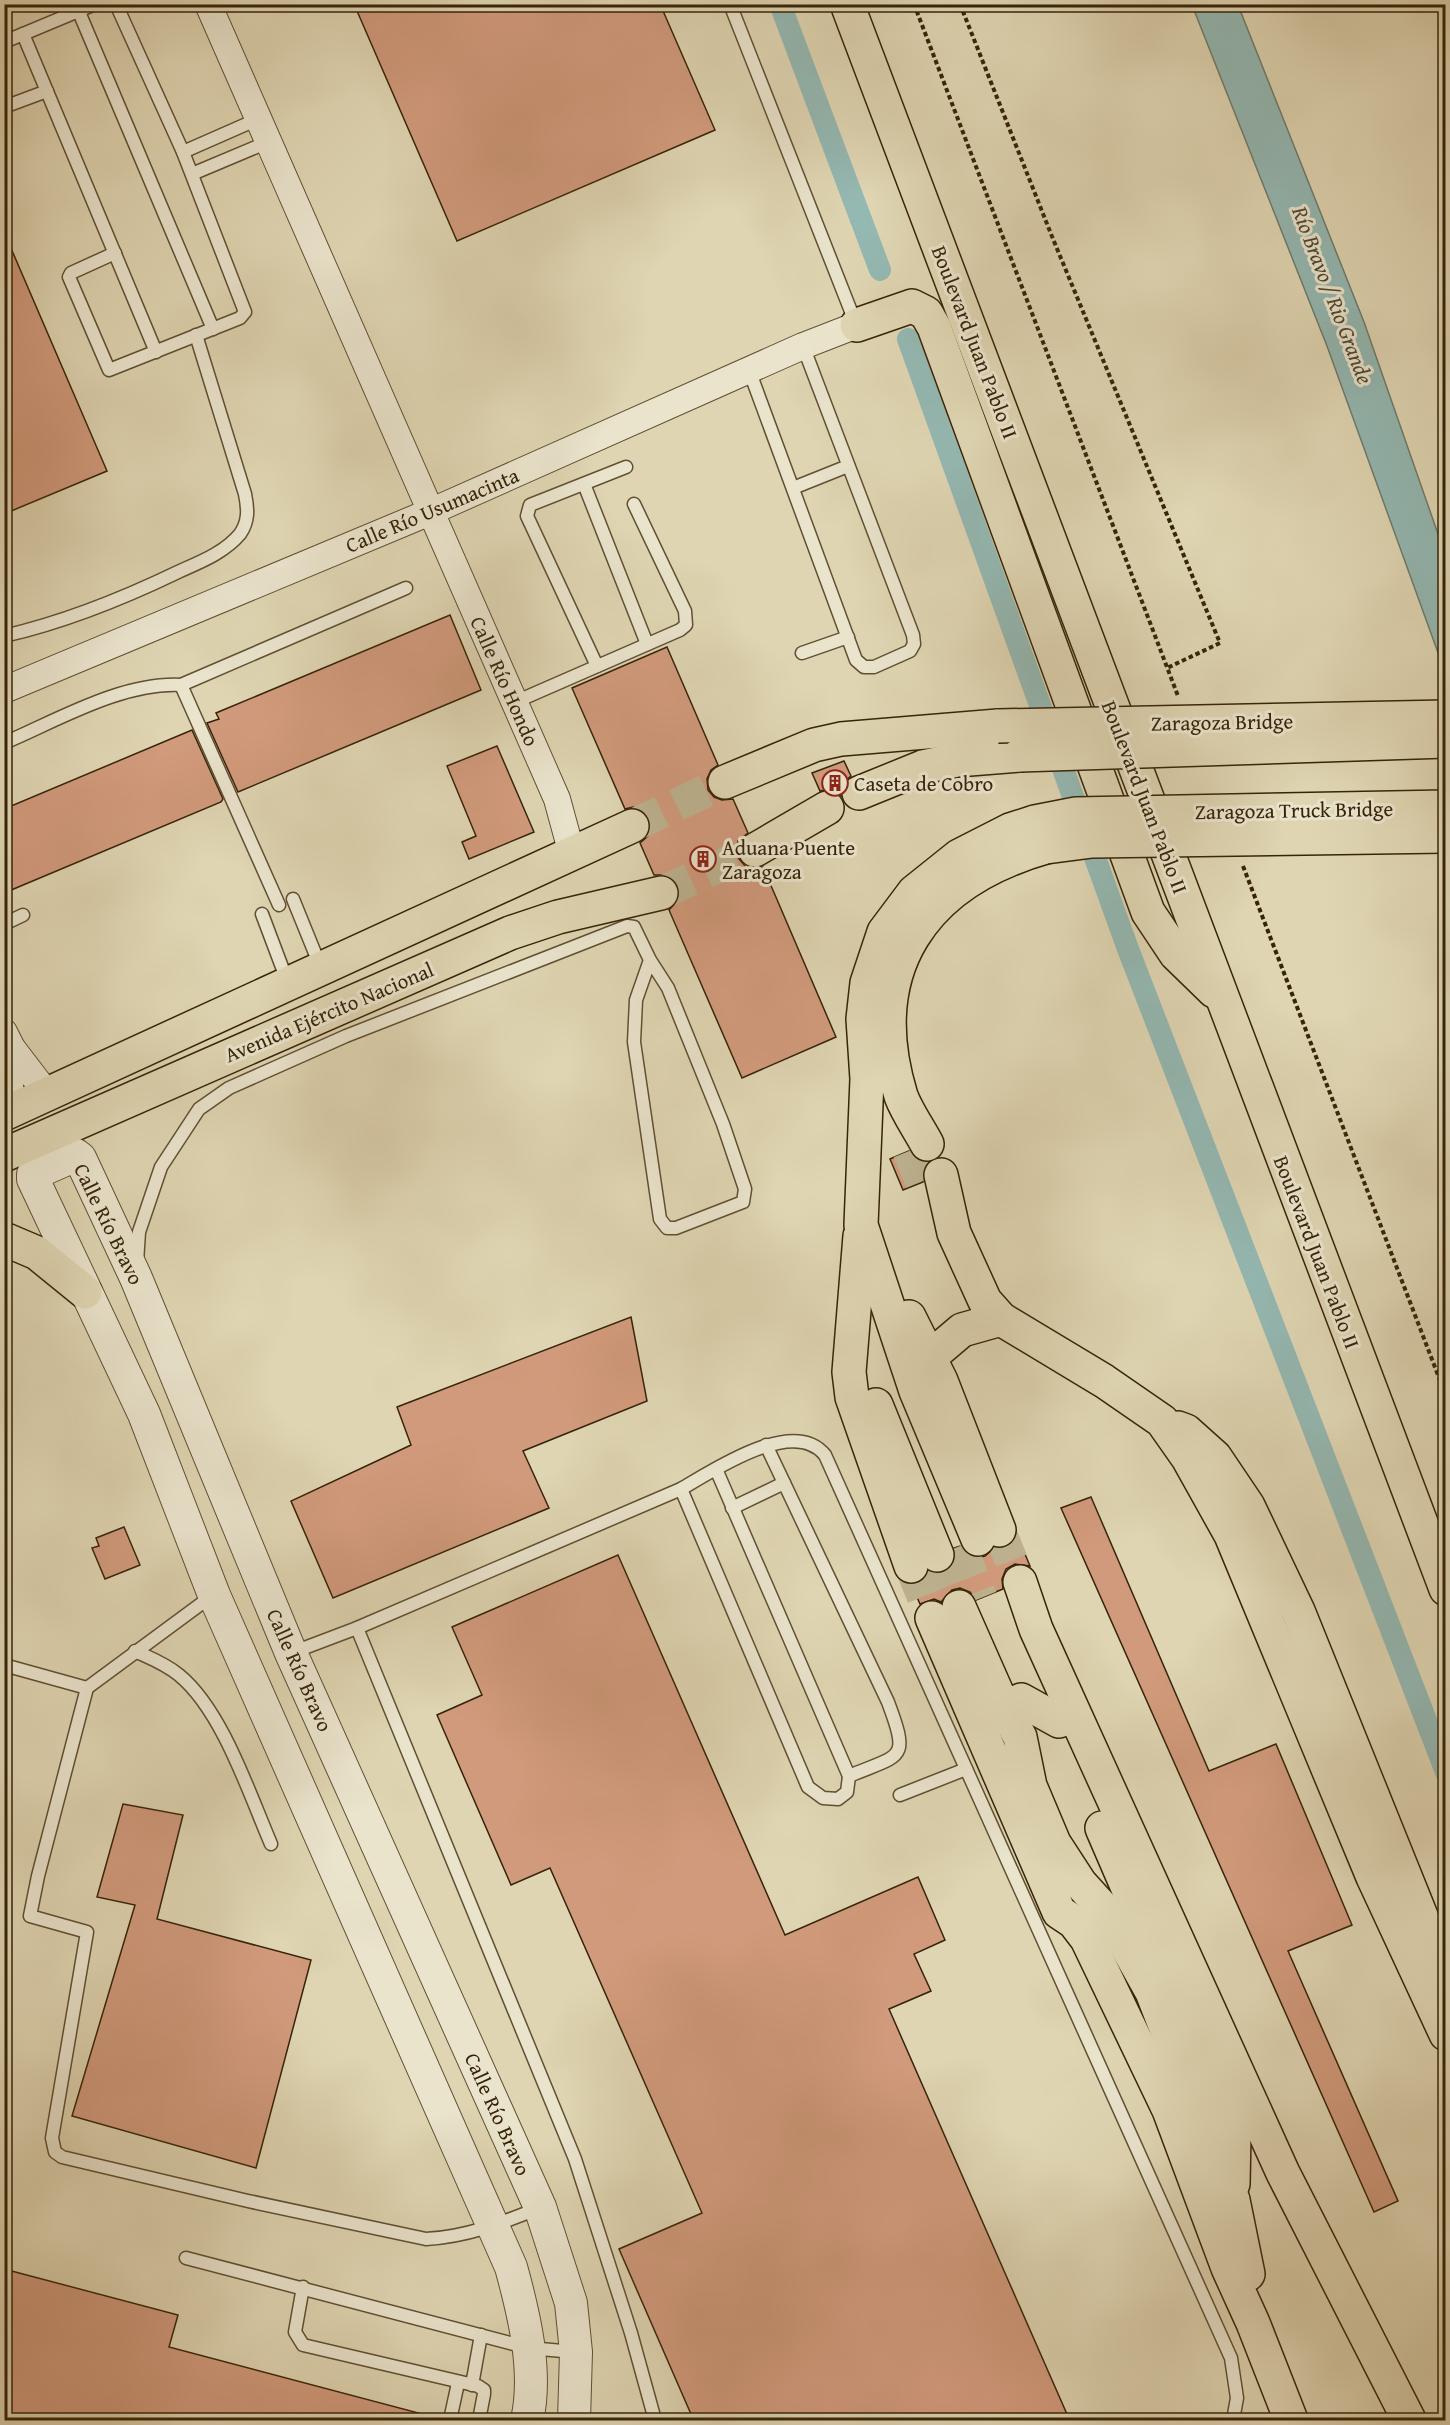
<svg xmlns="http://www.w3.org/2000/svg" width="1450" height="2425" font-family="'Gentium Book Plus',serif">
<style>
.water{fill:#94b8b2;stroke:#6e7d6e;stroke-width:1.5}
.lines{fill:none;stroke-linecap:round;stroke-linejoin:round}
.canal{stroke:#94b8b2;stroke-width:22}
.building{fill:#d19a7c;stroke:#362409;stroke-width:1.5}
.primary-tunnel{stroke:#bdb290;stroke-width:33;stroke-dasharray:33 16;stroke-linecap:butt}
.service-casing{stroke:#605033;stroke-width:15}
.minor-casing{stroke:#605033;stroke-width:28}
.tertiary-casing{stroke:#605033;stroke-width:34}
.primary-casing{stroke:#362409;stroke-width:36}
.trunk-casing{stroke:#362409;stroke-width:36}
.path{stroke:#362409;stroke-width:4;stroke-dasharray:4.5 3;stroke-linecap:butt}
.service{stroke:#eae4cd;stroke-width:12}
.minor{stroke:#eae4cd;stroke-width:26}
.tertiary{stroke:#eae4cd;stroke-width:32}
.primary{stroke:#dfd5b2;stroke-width:33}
.trunk{stroke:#dfd5b2;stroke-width:33}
.primary-bridge-casing{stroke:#362409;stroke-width:36;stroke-linecap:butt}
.primary-bridge{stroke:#dfd5b2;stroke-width:33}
.labels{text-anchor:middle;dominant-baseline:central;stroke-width:6;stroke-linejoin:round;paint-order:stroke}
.street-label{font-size:21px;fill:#362409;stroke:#eae4cd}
.poi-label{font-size:21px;fill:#362409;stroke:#eae4cd;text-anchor:start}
.water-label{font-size:22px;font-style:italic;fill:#4e4933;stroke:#eae4cd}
</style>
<rect width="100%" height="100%" fill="#dfd5b2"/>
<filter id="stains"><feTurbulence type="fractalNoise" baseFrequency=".00333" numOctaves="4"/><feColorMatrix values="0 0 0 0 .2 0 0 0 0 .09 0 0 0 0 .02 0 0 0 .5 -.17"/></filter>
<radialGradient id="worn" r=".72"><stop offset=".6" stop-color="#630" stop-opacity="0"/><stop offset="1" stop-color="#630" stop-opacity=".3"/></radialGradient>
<polygon class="water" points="1192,5 1238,5 1364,322 1445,554 1445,672 1327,346"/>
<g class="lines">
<g class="canal">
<polyline points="780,4 880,270"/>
<polyline points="908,339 1128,949 1446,1772"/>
</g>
</g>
<g class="building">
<polygon points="354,4 660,4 715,130 457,241"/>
<polygon points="4,232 107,471 4,514"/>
<polygon points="450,615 481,690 238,792 207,723 219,719 216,713"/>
<polygon points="667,647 718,765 711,770 707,779 708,790 714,797 722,800 733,799 748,833 738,841 736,849 739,859 746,867 763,867 836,1037 742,1078 669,910 679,899 679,888 674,880 667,875 654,875 640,843 648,836 651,828 649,819 642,810 633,807 625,809 572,688"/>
<polygon points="192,730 223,799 221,802 4,893 4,809"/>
<polygon points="497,746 534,832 469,859 462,842 476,836 447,766"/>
<polygon points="844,761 851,776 844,782 841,796 828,789 820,791 812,773"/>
<polygon points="909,1151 917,1160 927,1163 923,1170 923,1182 903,1190 890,1159"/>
<polygon points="631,1317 647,1401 523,1451 549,1508 333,1598 291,1501 411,1445 397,1407"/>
<polygon points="1091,1497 1209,1771 1276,1744 1352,1925 1288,1951 1398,2201 1374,2212 1061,1508"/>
<polygon points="124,1527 140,1565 105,1579 92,1548 99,1546 96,1538"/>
<polygon points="1017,1535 1030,1566 1015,1564 1006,1569 1002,1579 1003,1589 976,1600 970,1592 960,1588 952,1590 941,1602 934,1599 920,1604 911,1584 925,1579 929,1571 944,1573 951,1567 955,1558 954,1548 960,1546 967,1554 976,1558 985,1556 994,1548 1006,1547"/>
<polygon points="618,1555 785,1935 918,1877 945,1940 914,1954 931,1991 889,2009 1070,2421 694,2421 619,2249 702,2213 550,1868 511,1885 437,1715 482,1695 452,1627"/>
<polygon points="123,1804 183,1815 157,1919 311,1960 256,2168 72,2116 135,1905 97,1897"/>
<polygon points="4,2269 178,2315 169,2347 426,2415 426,2421 4,2421"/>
</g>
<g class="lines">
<g class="primary-tunnel">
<polyline points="632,826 725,782"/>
<polyline points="661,893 755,850"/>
<polyline points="909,1151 922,1183"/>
<polyline points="999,1530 1020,1582"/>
<polyline points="960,1546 981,1598"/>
<polyline points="937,1555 959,1607"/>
<polyline points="911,1566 932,1618"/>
</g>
<g class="service-casing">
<g id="service">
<polyline points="730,4 856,324"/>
<polyline points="79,12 213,329"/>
<polyline points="23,34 156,352"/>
<polyline points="4,42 95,4"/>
<polyline points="4,107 47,91"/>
<polyline points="183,152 258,119"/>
<polyline points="192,174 268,142"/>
<polyline points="115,253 71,273 69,277 109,370 240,318 245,312 183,152 116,4"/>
<polyline points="749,370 856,660 864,667 874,667 910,651 914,644 913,635 803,346"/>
<polyline points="584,484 647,644"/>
<polyline points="793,488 848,466"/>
<path d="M4,636C65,622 122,599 178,572C200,562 224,553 240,534C249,521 248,509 245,494L196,335"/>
<polyline points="802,653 848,637"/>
<polyline points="597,666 527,516 530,505 626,467"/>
<polyline points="181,685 279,905"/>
<polyline points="515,702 680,630 686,625 685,611 634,504"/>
<path d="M4,743C58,720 122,682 181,685L406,588"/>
<polyline points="293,899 321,968"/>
<polyline points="262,914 288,983"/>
<polyline points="4,924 23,915"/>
<polyline points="137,1262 139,1232 161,1167 199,1109 229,1088 346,1036 627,926 634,927 650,960 668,988 723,1124 745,1189 743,1202 676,1228 667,1228 660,1219 634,1042 636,1000 650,960"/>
<path d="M766,1445L888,1702C910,1761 902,1754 849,1776"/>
<polyline points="681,1489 808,1787 823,1798 838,1799 847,1792 849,1776 716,1469"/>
<polyline points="732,1508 784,1483"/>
<path d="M213,1595L87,1688L38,1876L30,1916L87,1932L52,2138L55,2152L62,2157L248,2201L426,2239C466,2237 502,2223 539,2208"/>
<polyline points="357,1628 575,2159 631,2333 655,2420"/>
<path d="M135,1651C150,1658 166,1664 179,1675C222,1710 249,1793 271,1844"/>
<path d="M291,1653L357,1628L681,1489C714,1470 794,1416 825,1455L1231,2358L1237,2398L1233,2420"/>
<polyline points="4,1665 87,1688"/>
<polyline points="900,1795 966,1769"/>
<polyline points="186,2258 529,2348 574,2352"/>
<polyline points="303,2287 295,2332 303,2345 478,2386 484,2390 484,2394 479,2420"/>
<polyline points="472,2385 481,2335"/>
<polyline points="450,2420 458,2383"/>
</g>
</g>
<g class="minor-casing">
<g id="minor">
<polyline points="208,4 557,799 572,854"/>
<polyline points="4,690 430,512 803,346 857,325"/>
<polyline points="4,1032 12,1048 48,1095"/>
<polyline points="9,1112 12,1048"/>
</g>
</g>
<g class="tertiary-casing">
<path id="tertiary" d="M527,2420C538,2372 524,2314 511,2267L214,1595L144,1414L33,1179V1174L76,1155L80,1158L136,1278L291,1653L540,2207L571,2303L576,2352L574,2420"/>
</g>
<g class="primary-casing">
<g id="primary">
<polyline points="725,782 814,745 841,739 998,726"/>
<polyline points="859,793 923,767 957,760 1020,755"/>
<polyline points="755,850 827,808"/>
<polyline points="4,1114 632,826"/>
<path d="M927,1144C919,1129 907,1112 901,1096C862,969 923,882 1046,847"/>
<polyline points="4,1155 510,933 558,917 661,893"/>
<polyline points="941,1175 954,1233 985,1301 1001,1319 1104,1381 1162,1421 1188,1458 1231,1535 1373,1877 1446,2034"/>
<polyline points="860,1236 849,1372 852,1397 911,1566"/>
<polyline points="4,1239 37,1253 85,1292"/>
<polyline points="909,1317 941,1381 999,1530"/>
<polyline points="929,1358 962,1330 1001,1319"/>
<polyline points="876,1405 937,1555"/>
<polyline points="1178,1428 1186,1431 1215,1457 1248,1506 1298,1611 1446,1978"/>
<polyline points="978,1539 916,1391 861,1225 867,1079 863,1019 867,983 884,932 914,892 959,856 1010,830 1035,822"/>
<polyline points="1020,1582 1036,1629 1283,2173 1409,2420"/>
<polyline points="959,1607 1001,1702 1020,1737 1030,1786 1054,1843 1080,1883 1109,1915 1152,1992 1233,2200 1248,2274"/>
<polyline points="932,1618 1059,1912 1074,1922 1087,1939 1169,2110 1228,2268 1253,2323 1291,2420"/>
<polyline points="1021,1700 1059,1721"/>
<polyline points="1102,1828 1234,2134 1233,2184"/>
</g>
</g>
<g class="trunk-casing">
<g id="trunk">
<polyline points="847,4 1446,1589"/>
<polyline points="857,325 912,306 926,313 934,327 1148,912 1176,954 1214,991"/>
</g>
</g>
<g class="path">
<polyline points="914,4 1178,696"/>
<polyline points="960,4 1053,239 1220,643 1167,668"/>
<polyline points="1243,866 1446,1396"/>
</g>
<use href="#service" class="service"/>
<use href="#minor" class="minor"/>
<use href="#tertiary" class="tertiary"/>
<use href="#primary" class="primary"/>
<use href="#trunk" class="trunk"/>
<g class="primary-bridge-casing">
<g id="primary-bridge">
<polyline points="998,726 1446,717"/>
<polyline points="1020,755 1446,741"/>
<polyline points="1035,822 1076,814 1446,807"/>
<polyline points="1046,847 1092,841 1446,836"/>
</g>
</g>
<use href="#primary-bridge" class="primary-bridge"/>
</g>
<defs>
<g id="building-ring" transform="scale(1.35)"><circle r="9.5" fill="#eae4cd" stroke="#8f2418" stroke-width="1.5"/><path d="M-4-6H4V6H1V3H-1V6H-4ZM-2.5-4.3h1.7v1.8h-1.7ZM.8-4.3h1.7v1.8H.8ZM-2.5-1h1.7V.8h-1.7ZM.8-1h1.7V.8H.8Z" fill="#8f2418"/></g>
</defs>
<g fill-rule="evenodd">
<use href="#building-ring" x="835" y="783"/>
<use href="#building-ring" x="703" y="859"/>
</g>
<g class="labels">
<g class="street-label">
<text transform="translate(975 342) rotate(69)">Boulevard Juan Pablo II</text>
<text transform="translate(432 510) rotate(-23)">Calle Río Usumacinta</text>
<text transform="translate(505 681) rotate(66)">Calle Río Hondo</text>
<text transform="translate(1222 722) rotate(-1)">Zaragoza Bridge</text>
<text transform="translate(1145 797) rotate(69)">Boulevard Juan Pablo II</text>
<text transform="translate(1294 810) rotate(-1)">Zaragoza Truck Bridge</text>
<text transform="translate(329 1012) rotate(-23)">Avenida Ejército Nacional</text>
<text transform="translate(109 1224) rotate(64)">Calle Río Bravo</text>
<text transform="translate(1317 1252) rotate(69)">Boulevard Juan Pablo II</text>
<text transform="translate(300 1670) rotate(66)">Calle Río Bravo</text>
<text transform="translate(498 2114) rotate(66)">Calle Río Bravo</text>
</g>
<g class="poi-label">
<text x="854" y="783">Caseta de Cobro</text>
<text x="722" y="847">Aduana Puente<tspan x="722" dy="24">Zaragoza</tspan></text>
</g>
<g class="water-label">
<text transform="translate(1333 295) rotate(69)">Río Bravo / Rio Grande</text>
</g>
</g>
<rect width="1450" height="2425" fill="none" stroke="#dfd5b2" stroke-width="24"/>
<rect x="6" y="6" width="1438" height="2413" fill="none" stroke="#362409" stroke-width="3"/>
<rect x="12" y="12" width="1426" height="2401" fill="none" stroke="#362409" stroke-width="1.5"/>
<rect width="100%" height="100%" filter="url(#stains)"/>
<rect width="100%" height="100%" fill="url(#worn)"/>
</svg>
